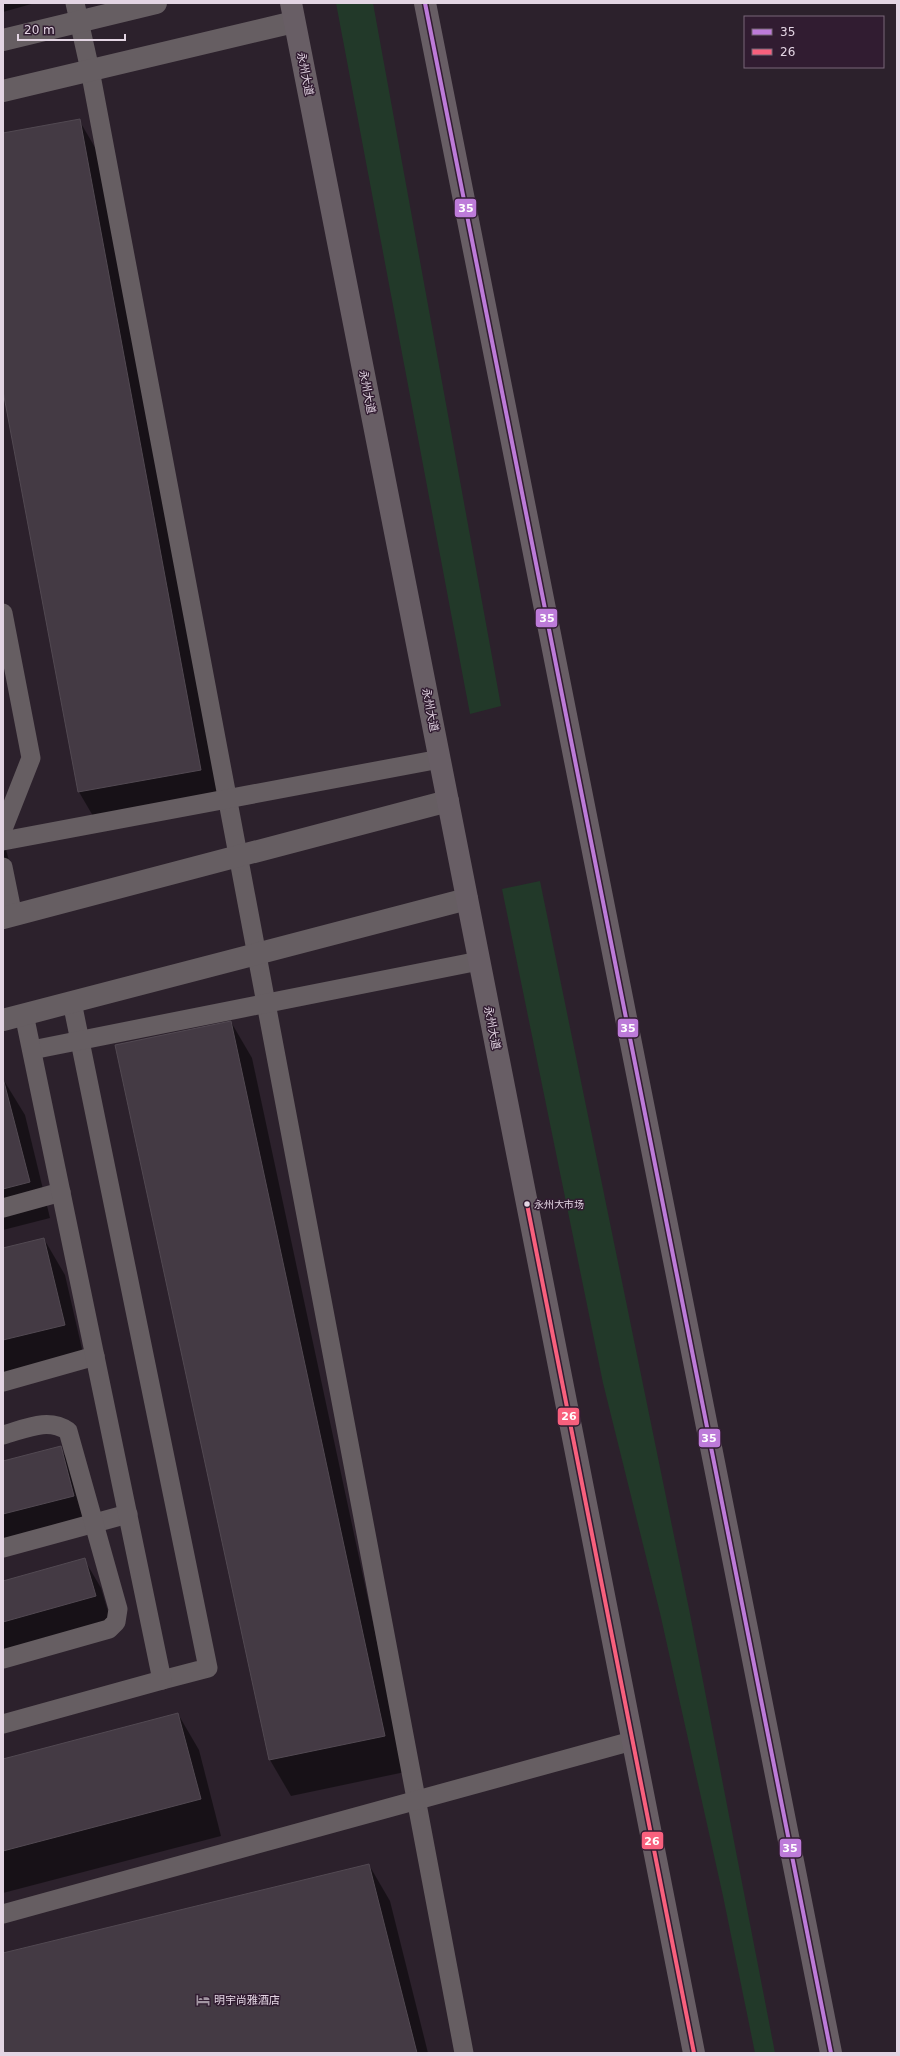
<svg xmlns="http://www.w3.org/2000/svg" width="900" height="2056" font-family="'DejaVu Sans','Noto Sans SC',sans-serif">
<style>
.green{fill:#223929}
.shadow{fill:#0007}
.building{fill:#443a44;stroke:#524952}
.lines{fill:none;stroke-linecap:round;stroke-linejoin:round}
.service{stroke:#665e62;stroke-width:19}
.minor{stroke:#665e62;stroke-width:22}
.primary{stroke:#685e65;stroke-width:22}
.service-bridge{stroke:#665e62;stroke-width:19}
.bus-1-casing{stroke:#311c31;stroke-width:7}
.bus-2-casing{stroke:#311c31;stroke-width:7}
.bus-1{stroke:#bd7bd9;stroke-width:4}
.bus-2{stroke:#f8607d;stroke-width:4}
.bus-dot{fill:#e3d5e3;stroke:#311c31;stroke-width:1.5}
.labels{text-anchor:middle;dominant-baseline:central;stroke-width:3;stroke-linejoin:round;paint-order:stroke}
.bus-label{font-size:10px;fill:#e3d5e3;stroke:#311c31;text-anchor:start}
.street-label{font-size:11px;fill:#e3d5e3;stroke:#311c31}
.poi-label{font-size:11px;fill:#e3d5e3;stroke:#311c31;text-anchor:start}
.line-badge{stroke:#311c31;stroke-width:1.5}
.badge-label{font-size:11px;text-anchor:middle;font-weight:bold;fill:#fff}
</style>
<rect width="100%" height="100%" fill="#2c212c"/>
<g class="green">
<polygon points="336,3 373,3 501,706 470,714"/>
<polygon points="540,881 690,1614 775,2053 755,2053 723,1896 660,1613 603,1383 502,889"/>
</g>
<g class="shadow">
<polygon points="3,3 35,3 3,12"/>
<polygon points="79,120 100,156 222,806 100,828 79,792 3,386 3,134"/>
<polygon points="3,838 9,861 3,862"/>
<polygon points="231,1022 252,1058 405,1772 291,1796 270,1760 116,1046"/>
<polygon points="3,1079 25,1115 50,1218 3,1230"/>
<polygon points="44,1239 65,1275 85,1362 3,1381 3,1249"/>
<polygon points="60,1447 81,1484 94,1532 3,1556 3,1462"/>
<polygon points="84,1559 101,1588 112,1625 3,1656 3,1582"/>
<polygon points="178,1714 199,1750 221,1836 3,1893 3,1760"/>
<polygon points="369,1865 390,1901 428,2053 3,2053 3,1954"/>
</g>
<g class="building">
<polygon points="80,119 201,770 78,792 3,391 3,133"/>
<polygon points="231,1021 385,1736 269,1760 115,1045"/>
<polygon points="3,1078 30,1182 3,1189"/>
<polygon points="44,1238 65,1325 3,1340 3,1248"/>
<polygon points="61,1446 74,1496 3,1514 3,1461"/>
<polygon points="85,1558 96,1596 3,1622 3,1581"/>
<polygon points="178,1713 201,1799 3,1851 3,1759"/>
<polygon points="369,1864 417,2053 5,2053 3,2047 3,1953"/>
</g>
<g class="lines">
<g class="service">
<polyline points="75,3 90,70 464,2053"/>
<polyline points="3,613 31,758 3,829"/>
<polyline points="3,841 440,759"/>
<polyline points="3,867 13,916"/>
<polyline points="72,1002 208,1668 162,1680"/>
<polyline points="32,1050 479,961"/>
<polyline points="3,1208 61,1192"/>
<polyline points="3,1382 95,1356"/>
<polyline points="3,1548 128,1514"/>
<polyline points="3,1724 162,1680 24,1014"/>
<polyline points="3,1914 632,1741"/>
</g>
<g class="minor">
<polyline points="3,40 156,3"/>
<polyline points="3,91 294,22"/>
<polyline points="3,918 448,801"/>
<polyline points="3,1020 467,899"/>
</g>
<g class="primary">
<polyline points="291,3 694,2053"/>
<polyline points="425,3 831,2053"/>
</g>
<path class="service-bridge" d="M3,1435C25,1429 48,1417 68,1431L118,1609L116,1622L109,1629L3,1659"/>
<g class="bus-1-casing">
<polyline id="bus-1" points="425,3 831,2053"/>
</g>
<g class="bus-2-casing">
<polyline id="bus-2" points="527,1204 694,2053"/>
</g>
<use href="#bus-1" class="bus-1"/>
<use href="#bus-2" class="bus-2"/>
</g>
<defs>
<g id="hotel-bare" transform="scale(1.08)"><path d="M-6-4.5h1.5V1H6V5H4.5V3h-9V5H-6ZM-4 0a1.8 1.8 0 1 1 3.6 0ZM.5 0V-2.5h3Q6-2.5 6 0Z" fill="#a396a3" stroke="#311c31" stroke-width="2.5" paint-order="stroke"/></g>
</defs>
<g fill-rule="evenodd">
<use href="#hotel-bare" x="203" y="2000"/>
</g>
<circle class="bus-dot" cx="527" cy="1204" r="3.5"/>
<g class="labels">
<g class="bus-label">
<text x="534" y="1204">永州大市场</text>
</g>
<g class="street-label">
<text transform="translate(305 74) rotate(79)">永州大道</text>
<text transform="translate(367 392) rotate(79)">永州大道</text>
<text transform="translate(430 710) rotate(79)">永州大道</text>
<text transform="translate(492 1028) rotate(79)">永州大道</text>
</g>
<g class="poi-label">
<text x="214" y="2000">明宇尚雅酒店</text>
</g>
</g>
<g class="line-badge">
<rect x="454" y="198" width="23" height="20" rx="4" fill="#bd7bd9"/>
<rect x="535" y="608" width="23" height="20" rx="4" fill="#bd7bd9"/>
<rect x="617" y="1018" width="22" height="20" rx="4" fill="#bd7bd9"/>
<rect x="557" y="1407" width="23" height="19" rx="4" fill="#f8607d"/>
<rect x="698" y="1428" width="23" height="20" rx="4" fill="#bd7bd9"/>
<rect x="641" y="1831" width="23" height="19" rx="4" fill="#f8607d"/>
<rect x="779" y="1838" width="23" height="20" rx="4" fill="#bd7bd9"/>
</g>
<g class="badge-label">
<text x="466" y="212">35</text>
<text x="547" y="622">35</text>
<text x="628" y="1032">35</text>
<text x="569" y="1420">26</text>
<text x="709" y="1442">35</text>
<text x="652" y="1845">26</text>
<text x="790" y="1852">35</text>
</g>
<rect width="900" height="2056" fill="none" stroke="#e3d5e3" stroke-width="8"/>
<rect x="744" y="16" width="140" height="52" fill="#311c31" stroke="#786678"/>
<rect x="752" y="29" width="20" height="6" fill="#bd7bd9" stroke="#786678"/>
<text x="780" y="36" font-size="12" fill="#e3d5e3">35</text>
<rect x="752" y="49" width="20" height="6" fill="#f8607d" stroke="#786678"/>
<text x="780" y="56" font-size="12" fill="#e3d5e3">26</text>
<path d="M18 34v6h107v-6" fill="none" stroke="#e3d5e3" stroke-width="2"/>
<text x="24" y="34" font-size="12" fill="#e3d5e3" stroke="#311c31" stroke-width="3" paint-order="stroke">20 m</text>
</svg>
